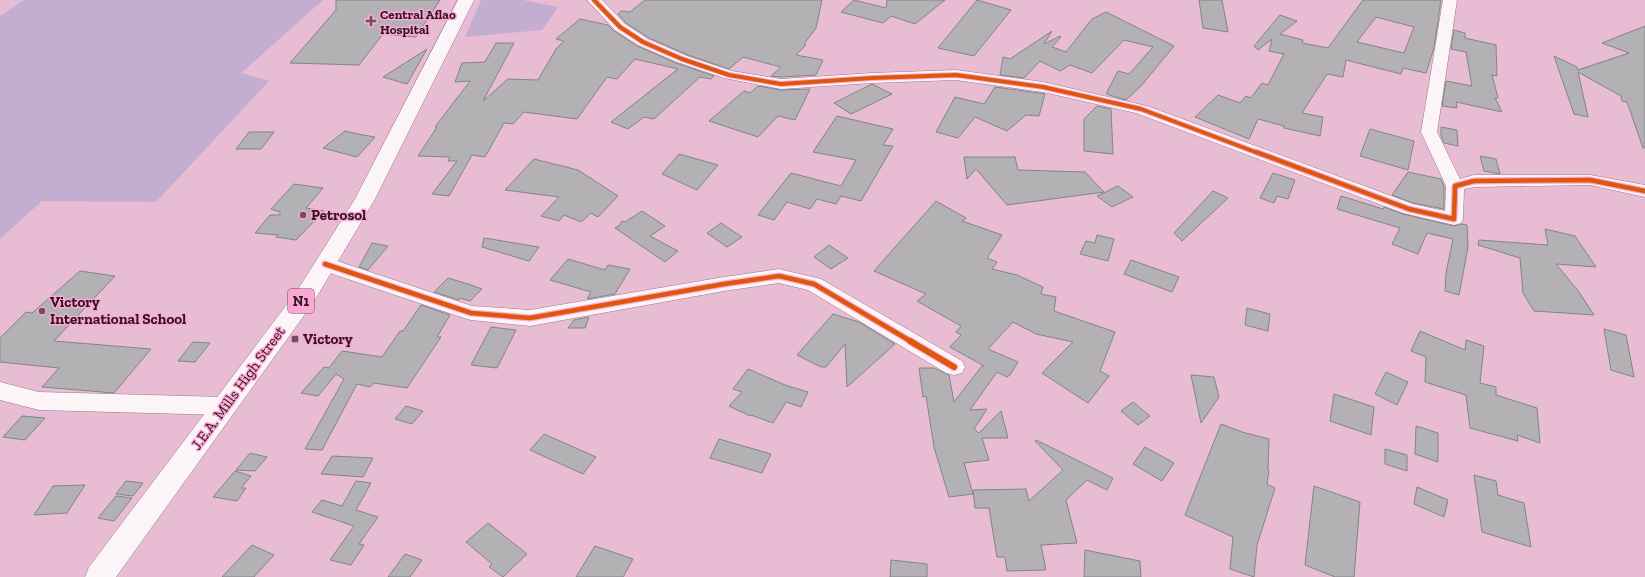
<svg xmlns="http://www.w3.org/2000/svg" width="1645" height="577" font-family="'Zilla Slab',serif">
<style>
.green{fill:#c3add1}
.building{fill:#b4b1b5;stroke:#808589;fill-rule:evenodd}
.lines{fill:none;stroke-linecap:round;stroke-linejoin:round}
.minor-casing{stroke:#997789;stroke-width:1}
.trunk-casing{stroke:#997789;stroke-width:1}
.minor{fill:#fcf5f8;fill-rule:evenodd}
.trunk{fill:#fcf5f8;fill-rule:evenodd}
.cycleway-far2-casing{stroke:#fba9d3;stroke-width:6}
.cycleway-far1-casing{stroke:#fba9d3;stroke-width:7}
.cycleway-casing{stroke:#fba9d3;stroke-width:8}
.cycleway-far2{stroke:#df560d;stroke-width:4}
.cycleway-far1{stroke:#df560d;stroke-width:4.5}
.cycleway{stroke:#df560d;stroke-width:6}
.poi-dot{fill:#714e61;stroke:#fba9d3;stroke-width:1.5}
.labels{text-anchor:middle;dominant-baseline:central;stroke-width:3;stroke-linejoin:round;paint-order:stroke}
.far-poi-label{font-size:13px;font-weight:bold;fill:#311324;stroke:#fba9d3;text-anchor:start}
.shield{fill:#fba9d3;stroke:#6e4058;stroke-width:1}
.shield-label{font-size:14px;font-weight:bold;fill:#311324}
.poi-label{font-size:15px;font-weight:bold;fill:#311324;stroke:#fba9d3;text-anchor:start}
.street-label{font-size:15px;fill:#311324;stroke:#fba9d3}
</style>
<rect width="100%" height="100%" fill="#e8bcd2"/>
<g class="green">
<polygon points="24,0 323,0 241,73 269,81 156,202 42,201 0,239 0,16"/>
<polygon points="481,0 523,0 558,7 542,30 465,37"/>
</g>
<g class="building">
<polygon points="336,0 440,0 416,37 383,34 359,65 290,63 336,10"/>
<polygon points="645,0 822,0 816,28 804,44 806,45 796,55 823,60 816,75 781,77 771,76 781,67 743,57 729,69 688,55 649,38 626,23 618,14 621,11 630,12"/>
<polygon points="854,0 886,8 887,0 945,0 915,24 891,16 883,23 841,12"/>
<polygon points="977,0 1011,10 974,56 938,48"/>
<polygon points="1199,0 1222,0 1228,32 1203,28"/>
<path d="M1363,0H1441L1434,48L1426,73L1403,68L1401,74L1346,60L1343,77L1327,74L1302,113L1323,117L1320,136L1284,128V126L1258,119L1249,139L1195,117L1218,95L1240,103L1246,96L1251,98L1262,83L1268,85L1284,54L1269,51L1272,39L1258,50L1254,46L1280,15L1297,21L1280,34L1303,40L1302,43L1328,48ZM1376,17L1414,27L1404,53L1357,42Z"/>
<polygon points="1106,12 1174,46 1142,85 1126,100 1106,94 1118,71 1129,74 1153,47 1124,40 1092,73 1070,65 1060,71 1040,61 1024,78 1000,75 1003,57 1010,59 1052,31 1044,44 1060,36 1061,37 1052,47 1066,52 1092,19"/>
<polygon points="580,19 608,25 614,31 637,46 676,63 714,76 711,79 700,77 654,119 644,117 628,129 611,122 678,69 635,59 617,79 607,77 577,119 524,112 513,124 504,123 485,157 472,155 449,196 432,194 457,161 448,161 450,157 418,156 437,127 435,127 470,81 455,82 462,63 485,62 496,43 514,43 483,101 508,79 538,80 556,49 564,41 556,39"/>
<polygon points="1645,26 1645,148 1643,148 1627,102 1622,101 1621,96 1578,72 1588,117 1574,114 1554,56 1577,67 1578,70 1629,53 1602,43"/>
<polygon points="1454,30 1465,33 1465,38 1496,45 1497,76 1492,75 1498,98 1495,98 1502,112 1456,102 1457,108 1442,106 1446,81 1472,86 1466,52 1451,49"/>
<polygon points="427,49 407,84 383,77"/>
<polygon points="872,84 892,94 851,114 834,103"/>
<polygon points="758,86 781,90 810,89 795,120 778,116 758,137 709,121 744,91 750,93"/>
<polygon points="995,87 1045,94 1039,116 1026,115 1007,131 975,117 958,138 936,132 955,97 984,104"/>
<polygon points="1097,106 1111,109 1113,154 1084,151 1084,119"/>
<polygon points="837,116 893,129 883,145 893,146 861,201 841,196 836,204 817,199 810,209 787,202 774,220 758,215 791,173 841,186 856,160 813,152"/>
<polygon points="1441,127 1457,130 1458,146 1444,143 1441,136"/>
<polygon points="1370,129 1414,141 1408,170 1360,156"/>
<polygon points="345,131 358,134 375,137 357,157 323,148"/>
<polygon points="249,132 274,132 261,149 236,149"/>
<polygon points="679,154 718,165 697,190 662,174"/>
<polygon points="1480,156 1496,159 1500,174 1484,171"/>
<polygon points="964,157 1015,157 1018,170 1085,172 1104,192 1007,205 976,169 967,179"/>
<polygon points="534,159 578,170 618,196 598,217 591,213 581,222 564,215 559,221 541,216 559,197 505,190"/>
<polygon points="1408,172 1441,179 1444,186 1444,209 1413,203 1392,195"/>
<polygon points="1273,173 1295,180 1288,199 1277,196 1274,203 1260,198"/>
<polygon points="294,184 323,188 306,208 324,211 296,240 276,237 278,235 255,233 270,215 280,215 280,212 271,209"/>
<polygon points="1118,186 1133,197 1112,207 1097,196"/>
<polygon points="1213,191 1228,198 1182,241 1174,233"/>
<polygon points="1341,196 1383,209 1384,207 1403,214 1454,226 1462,224 1467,225 1468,247 1459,295 1445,291 1446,273 1453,239 1427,233 1418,254 1392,244 1400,228 1337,209"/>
<polygon points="936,201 966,218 962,221 1002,235 987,258 997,262 992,269 1017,275 1043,287 1041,294 1056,297 1054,311 1115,332 1100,371 1109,376 1088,403 1042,373 1073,342 1036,334 1013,322 988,349 1018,362 1010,375 1007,377 997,372 970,410 987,409 974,429 979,433 1001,411 1008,438 982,438 989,460 964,463 973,494 949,497 934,447 926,396 923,397 919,368 934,368 949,375 954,402 982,366 984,366 950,347 961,335 956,332 961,326 917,301 926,294 874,271"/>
<polygon points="642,211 665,226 650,236 678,251 665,262 615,228 619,226 622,221 625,222"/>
<polygon points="721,223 742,237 727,247 707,233"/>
<polygon points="1545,229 1575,236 1596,267 1556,264 1579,292 1594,315 1534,311 1523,293 1520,258 1478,245 1479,240 1548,245"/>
<polygon points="1097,235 1114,239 1108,261 1080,254 1086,241 1095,243"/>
<polygon points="484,238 539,247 529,261 482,247"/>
<polygon points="372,243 388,246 368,270 359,267"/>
<polygon points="829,245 848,258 831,269 814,257"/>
<polygon points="568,259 605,270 608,265 630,269 615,294 587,299 591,292 550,280"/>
<polygon points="1131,260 1179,277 1172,292 1124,274"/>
<polygon points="80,271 115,276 54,341 151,349 114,393 42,387 59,368 0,362 0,338 26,312 32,313"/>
<polygon points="448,278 471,285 482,289 470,301 460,298 459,300 434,292"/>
<polygon points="421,305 450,315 437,337 441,337 407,388 374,383 370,387 357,384 322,450 305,449 344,379 336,374 318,396 301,393 324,367 329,368 342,351 382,357 400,331 403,331"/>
<polygon points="1247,308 1270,314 1268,331 1245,325"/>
<polygon points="833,314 859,322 895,344 847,387 845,344 826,367 821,367 797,355"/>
<polygon points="589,317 585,328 568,328 574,320"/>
<polygon points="491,327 516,330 497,368 471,365"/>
<polygon points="1604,329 1626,335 1634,377 1611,370"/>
<polygon points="1420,331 1465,350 1466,340 1484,346 1480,383 1496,387 1496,395 1537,408 1540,443 1517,435 1518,441 1470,428 1466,395 1425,382 1426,357 1411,351"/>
<polygon points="193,342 210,343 195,362 178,361"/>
<polygon points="748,369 785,385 808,392 801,407 786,402 773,423 751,415 750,416 729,406 742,392 733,389"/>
<polygon points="1386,372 1408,382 1397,405 1375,394"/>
<polygon points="1191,375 1214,377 1219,397 1201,423"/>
<polygon points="1334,394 1374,407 1371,435 1330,421"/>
<polygon points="1133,402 1150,416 1138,425 1121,411"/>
<polygon points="406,406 423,411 412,424 395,419"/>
<polygon points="22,416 45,418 25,440 3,437"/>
<polygon points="1221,424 1242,432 1269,439 1268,470 1269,471 1267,484 1275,488 1257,545 1254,577 1230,569 1233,537 1185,515"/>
<polygon points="1416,426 1438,433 1438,462 1415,454"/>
<polygon points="544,434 596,457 583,474 530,450"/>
<polygon points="719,439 771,454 762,473 710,458"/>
<polygon points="1036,440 1113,478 1107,490 1087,480 1066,500 1077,543 1041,545 1046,570 1007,571 1005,557 997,557 989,508 975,508 973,490 1026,489 1029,501 1063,470 1035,441"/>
<polygon points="1145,447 1174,463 1162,481 1133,464"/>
<polygon points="1385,449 1407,455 1407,471 1385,464"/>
<polygon points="250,453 267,457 255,471 236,470"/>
<polygon points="332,456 373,458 363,477 321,474"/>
<polygon points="235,471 251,476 241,488 246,488 237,501 213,497"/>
<polygon points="1474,475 1496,481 1498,495 1524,503 1531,547 1482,532"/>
<polygon points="126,481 143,483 133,496 116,494"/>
<polygon points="356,481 371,483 356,510 378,517 359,544 364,545 351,565 330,560 354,526 312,512 322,500 342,506"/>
<polygon points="85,485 67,513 34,515 53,486"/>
<polygon points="1314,486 1360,502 1354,577 1335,577 1305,565"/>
<polygon points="1417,487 1448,500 1444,517 1414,504"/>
<polygon points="116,496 132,498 114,521 98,518"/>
<polygon points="488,523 527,554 503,577 489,567 492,564 466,542"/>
<polygon points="252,545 274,555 254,577 222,577"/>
<polygon points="595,546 633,559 623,577 576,577"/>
<polygon points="1085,550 1140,561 1141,577 1084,577"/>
<polygon points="405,554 422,560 410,577 388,577"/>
<polygon points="891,560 927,564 927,577 890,577"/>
</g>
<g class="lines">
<g class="minor-casing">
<g id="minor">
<polygon points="587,0 602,0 625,24 648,39 687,56 732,71 781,79 872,73 956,70 1043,82 1147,106 1413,204 1445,211 1446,186 1421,132 1443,0 1457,0 1437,132 1460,179 1474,175 1590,175 1645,185 1645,197 1590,185 1474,187 1464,189 1463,219 1461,223 1454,225 1403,213 1136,113 1043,92 956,80 872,83 781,89 724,78 677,62 638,45 615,30"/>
<polygon points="325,257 472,306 530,310 724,277 779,269 821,279 962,361 965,367 962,373 954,375 946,373 808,290 779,283 724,291 530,326 471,320 464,318 318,269 315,264 318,259"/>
<polygon points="0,382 39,392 224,397 232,400 235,406 232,412 224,415 39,410 0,400"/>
</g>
</g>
<g class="trunk-casing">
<polygon id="trunk" points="458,0 474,0 375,199 313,303 116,577 85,577 89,567 297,291 355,199"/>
</g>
<use href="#minor" class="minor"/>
<use href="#trunk" class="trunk"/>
<g class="cycleway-far2-casing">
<polyline id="cycleway-far2" points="594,0 620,27 643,42 682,59 729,75 781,84 872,78 956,75 1043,87 1141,109 1258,153"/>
</g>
<g class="cycleway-far1-casing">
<g id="cycleway-far1">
<polyline points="1256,152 1409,209 1454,219 1455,186 1474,181 1590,180 1645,191"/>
<polyline points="325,264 471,313 530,318 724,284 779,276 814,284 912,342"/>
</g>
</g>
<g class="cycleway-casing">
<polyline id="cycleway" points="910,341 954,367"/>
</g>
<use href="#cycleway-far2" class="cycleway-far2"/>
<use href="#cycleway-far1" class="cycleway-far1"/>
<use href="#cycleway" class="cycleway"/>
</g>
<g class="poi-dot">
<path d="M369 15h4v4h4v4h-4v4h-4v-4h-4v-4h4z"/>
<circle cx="303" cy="215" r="4"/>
<circle cx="42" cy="311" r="4"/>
<rect x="291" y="335" width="8" height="8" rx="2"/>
</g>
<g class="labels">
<g class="far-poi-label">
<text x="380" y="14">Central Aflao<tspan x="380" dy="15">Hospital</tspan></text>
</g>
<rect class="shield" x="288" y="289" width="26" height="24" rx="3"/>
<g class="shield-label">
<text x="301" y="301">N1</text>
</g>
<g class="poi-label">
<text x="311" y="215">Petrosol</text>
<text x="50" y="302">Victory<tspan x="50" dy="17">International School</tspan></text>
<text x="303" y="339">Victory</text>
</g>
<g class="street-label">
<text transform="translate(238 388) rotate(-54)">J.E.A. Mills High Street</text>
</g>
</g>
</svg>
